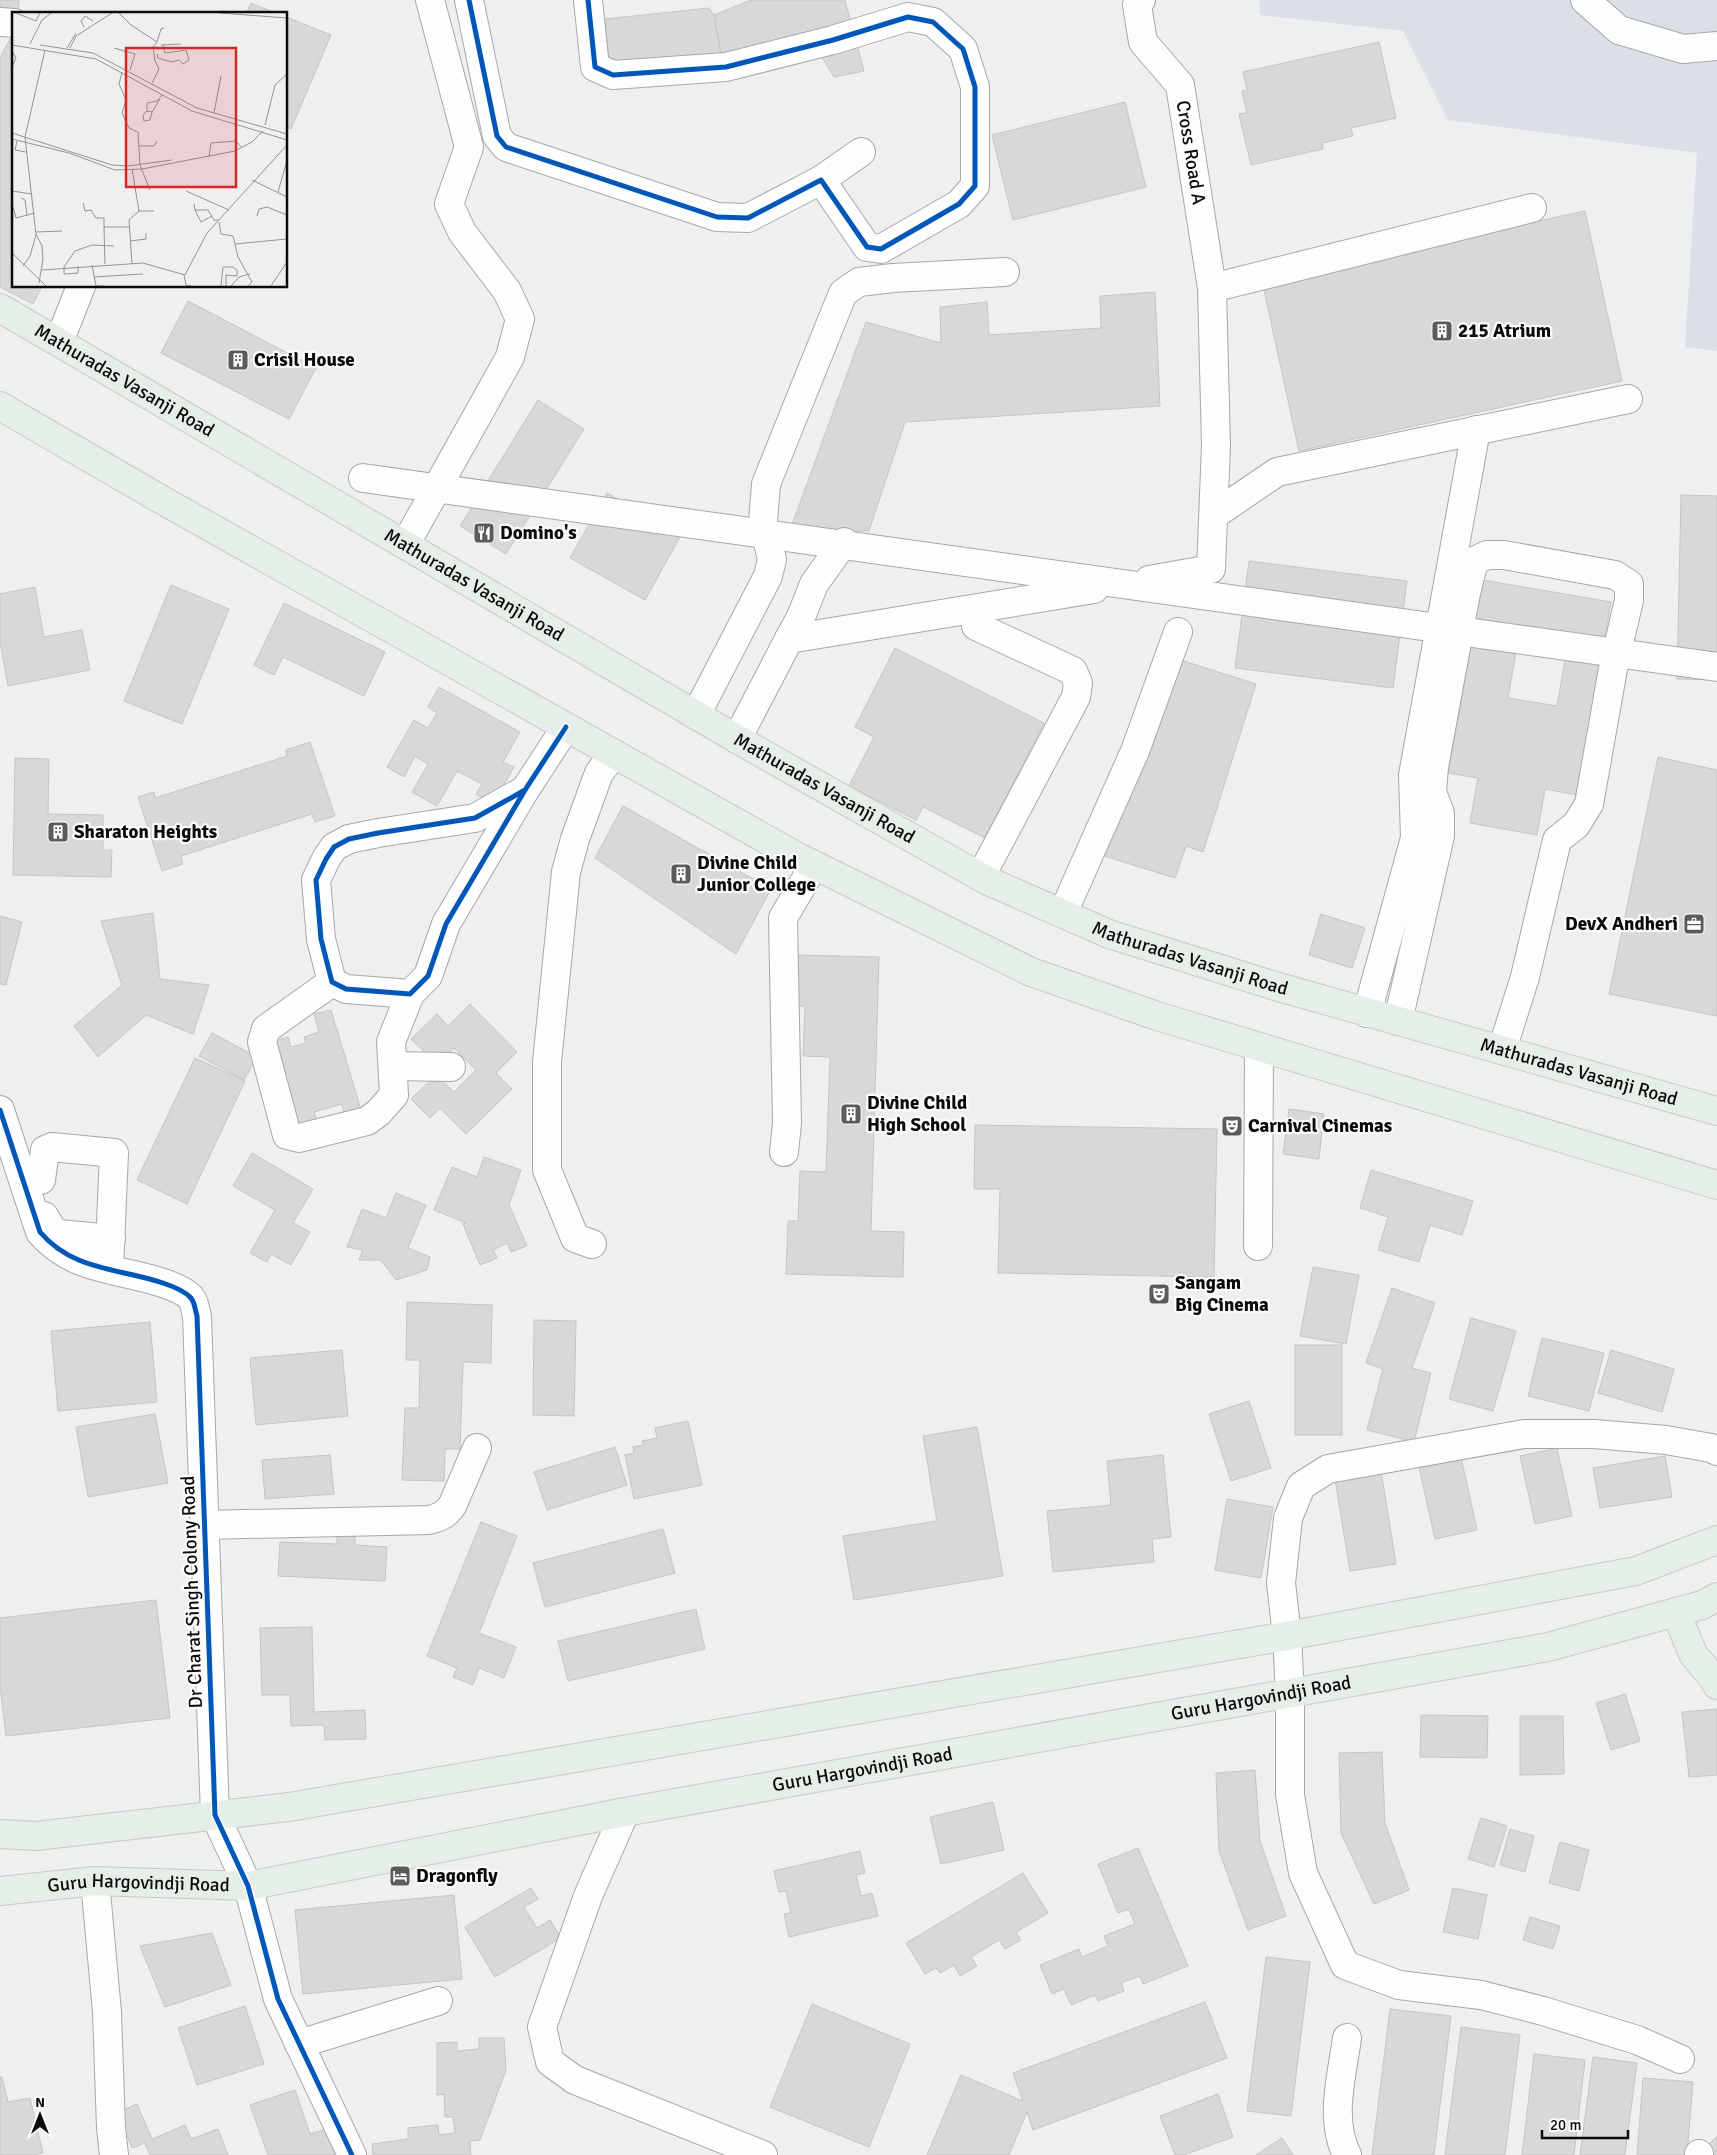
<svg xmlns="http://www.w3.org/2000/svg" width="1717" height="2155" font-family="Signika,sans-serif">
<style>
.built{fill:#dddfe6}
.building{fill:#d7d8d9;stroke:#c5c5c7;fill-rule:evenodd}
.lines{fill:none;stroke-linecap:round;stroke-linejoin:round}
.minor-casing{stroke:#a7a8aa;stroke-width:30}
.major-casing{stroke:#c8c9ca;stroke-width:30}
.minor{stroke:#fcfdfd;stroke-width:28}
.major{stroke:#e6eee8;stroke-width:28}
.cycleway-casing{stroke:#fbfbfe;stroke-width:8}
.cycleway{stroke:#0057b8;stroke-width:5}
.labels{text-anchor:middle;dominant-baseline:central;stroke-width:4.5;stroke-linejoin:round;paint-order:stroke}
.street-label{font-size:19px;fill:#0b0b0d;stroke:#fbfbfe}
.poi-label{font-size:19px;font-weight:bold;fill:#0b0b0d;stroke:#fbfbfe;text-anchor:start}
.inset-road{fill:none;stroke:#939496;stroke-width:1}
.view{fill:#d62828;fill-opacity:0.15;stroke:#d62828;stroke-width:2.5}
.inset-edge{fill:none;stroke:#0b0b0d;stroke-width:2.5}
</style>
<rect width="100%" height="100%" fill="#eeeff1"/>
<polygon class="built" points="1259,0 1717,0 1717,351 1685,347 1697,153 1448,120 1403,31 1260,15"/>
<g class="building">
<polygon points="0,0 19,0 18,14 0,12"/>
<polygon points="751,0 845,0 864,71 834,77 817,49 724,73 714,15"/>
<polygon points="251,3 278,14 246,14"/>
<polygon points="709,8 714,15 724,73 611,82 605,19"/>
<polygon points="286,17 331,35 291,129 286,127"/>
<polygon points="10,39 14,41 14,286 42,286 33,304 0,287 0,58"/>
<polygon points="1379,42 1396,118 1351,128 1353,136 1322,143 1323,149 1251,165 1239,114 1247,113 1242,91 1247,90 1243,72"/>
<polygon points="1125,102 1146,187 1013,220 992,135"/>
<polygon points="1585,211 1622,381 1299,451 1262,281"/>
<polygon points="1155,292 1160,406 905,422 869,531 789,533 866,322 941,343 940,307 987,302 989,335 1101,328 1100,296"/>
<polygon points="188,301 316,368 289,419 161,353"/>
<polygon points="538,400 584,429 506,554 460,526"/>
<polygon points="607,493 633,508 627,520 653,535 658,525 680,537 645,600 570,558"/>
<polygon points="1681,495 1717,496 1717,680 1677,679"/>
<polygon points="1249,561 1407,581 1393,688 1235,668"/>
<path d="M1483,580L1611,602L1577,795L1545,789L1537,835L1470,823L1478,778L1448,773ZM1520,628L1569,637L1557,706L1508,698Z"/>
<polygon points="171,585 229,609 182,724 124,701"/>
<polygon points="35,587 44,637 82,630 90,670 8,686 0,642 0,594"/>
<polygon points="284,603 385,652 364,696 283,657 274,675 254,665"/>
<polygon points="895,648 1044,723 985,838 923,807 916,820 849,786 874,737 855,727"/>
<polygon points="1168,656 1256,684 1203,852 1186,846 1175,878 1104,856"/>
<polygon points="439,687 520,732 503,762 514,767 493,804 476,794 482,784 457,771 437,806 412,792 428,764 415,756 404,777 387,767 414,720 428,728 437,713 428,707"/>
<polygon points="310,742 335,816 315,822 312,814 181,856 183,864 162,871 138,797 154,792 155,798 287,756 286,750"/>
<polygon points="1658,757 1717,770 1717,1016 1609,994"/>
<polygon points="15,758 49,759 48,814 103,815 103,850 112,850 111,877 13,875"/>
<polygon points="623,806 771,889 736,954 595,858"/>
<polygon points="153,913 160,979 209,985 193,1034 146,1015 98,1057 74,1026 122,985 101,921"/>
<polygon points="1321,914 1365,928 1352,968 1309,955"/>
<polygon points="0,916 22,922 6,985 0,984"/>
<polygon points="796,955 879,957 871,1231 904,1232 903,1277 786,1274 788,1221 798,1221 800,1171 826,1172 830,1057 803,1056 805,1006 794,1006"/>
<polygon points="470,1004 517,1052 496,1073 512,1089 466,1134 440,1108 430,1118 411,1099 436,1075 454,1092 476,1070 454,1048 437,1064 411,1039 437,1014 448,1026"/>
<polygon points="331,1010 362,1113 346,1118 342,1104 314,1112 319,1126 295,1133 268,1043 288,1037 291,1047 306,1043 304,1037 319,1032 314,1014"/>
<polygon points="212,1033 257,1057 244,1080 199,1056"/>
<polygon points="195,1058 245,1081 187,1204 137,1180"/>
<polygon points="1289,1109 1324,1114 1319,1159 1283,1154"/>
<polygon points="975,1125 1217,1129 1214,1277 998,1273 1000,1189 974,1189"/>
<polygon points="252,1153 313,1189 293,1223 310,1232 291,1265 271,1254 267,1262 250,1253 275,1210 233,1186"/>
<polygon points="484,1157 521,1170 509,1205 527,1246 511,1252 507,1243 493,1250 497,1258 480,1265 463,1224 466,1223 434,1210 452,1167 477,1177"/>
<polygon points="1371,1170 1473,1201 1462,1235 1430,1225 1419,1262 1378,1250 1388,1217 1360,1208"/>
<polygon points="396,1193 426,1205 408,1248 430,1257 427,1270 396,1280 381,1260 359,1260 363,1250 347,1247 362,1209 386,1218"/>
<polygon points="1313,1267 1359,1275 1346,1344 1300,1336"/>
<polygon points="1392,1288 1435,1303 1412,1368 1431,1373 1414,1442 1367,1430 1383,1369 1366,1363"/>
<polygon points="407,1302 492,1305 491,1363 463,1362 460,1449 445,1449 444,1481 402,1480 405,1408 419,1408 420,1360 406,1360"/>
<polygon points="1471,1318 1516,1331 1493,1411 1449,1399"/>
<polygon points="534,1320 576,1321 574,1416 533,1415"/>
<polygon points="150,1322 157,1402 58,1411 51,1331"/>
<polygon points="1542,1338 1604,1353 1589,1411 1528,1396"/>
<rect x="1295" y="1345" width="47" height="90"/>
<polygon points="342,1350 348,1416 256,1425 250,1358"/>
<polygon points="1611,1350 1674,1369 1662,1412 1598,1393"/>
<polygon points="1249,1401 1271,1468 1231,1481 1209,1414"/>
<polygon points="155,1414 168,1483 88,1497 76,1427"/>
<polygon points="688,1421 702,1485 634,1499 625,1455 634,1453 633,1447 643,1445 642,1441 657,1438 655,1428"/>
<polygon points="977,1427 1003,1576 854,1600 843,1536 937,1521 923,1436"/>
<polygon points="615,1447 627,1485 547,1510 534,1472"/>
<polygon points="1557,1448 1572,1516 1535,1524 1520,1456"/>
<polygon points="330,1455 334,1494 265,1499 262,1460"/>
<polygon points="1163,1455 1171,1537 1152,1539 1154,1562 1053,1572 1047,1511 1111,1505 1107,1461"/>
<polygon points="1665,1456 1672,1497 1600,1508 1593,1468"/>
<polygon points="1461,1457 1477,1530 1435,1539 1419,1467"/>
<polygon points="1381,1471 1396,1564 1350,1571 1335,1479"/>
<polygon points="1227,1499 1273,1507 1261,1578 1215,1570"/>
<polygon points="481,1522 517,1536 479,1633 516,1647 504,1678 479,1668 473,1685 453,1677 457,1668 427,1656"/>
<polygon points="663,1529 675,1573 545,1607 533,1563"/>
<polygon points="337,1534 355,1534 355,1545 387,1547 385,1581 278,1576 280,1542 337,1544"/>
<polygon points="156,1600 170,1718 6,1736 0,1686 0,1618"/>
<polygon points="696,1609 705,1649 568,1681 558,1641"/>
<polygon points="312,1627 314,1712 365,1710 366,1739 325,1740 324,1725 291,1726 290,1695 262,1695 260,1628"/>
<polygon points="1625,1694 1640,1741 1611,1750 1596,1703"/>
<polygon points="1717,1709 1717,1775 1689,1777 1682,1712"/>
<polygon points="1421,1715 1488,1716 1487,1758 1420,1757"/>
<polygon points="1520,1716 1563,1716 1564,1774 1520,1775"/>
<polygon points="1382,1752 1385,1823 1409,1890 1374,1904 1341,1833 1339,1753"/>
<polygon points="1255,1770 1260,1841 1286,1916 1248,1930 1219,1851 1216,1773"/>
<polygon points="993,1802 1004,1850 941,1864 930,1817"/>
<polygon points="1481,1818 1507,1826 1494,1867 1468,1859"/>
<polygon points="1510,1829 1534,1836 1525,1872 1500,1865"/>
<polygon points="1560,1842 1589,1850 1579,1891 1549,1883"/>
<polygon points="1138,1848 1188,1966 1143,1984 1140,1976 1121,1983 1124,1991 1098,2001 1095,1995 1071,2005 1064,1989 1052,1994 1040,1965 1079,1949 1082,1957 1108,1946 1104,1936 1135,1924 1129,1909 1118,1913 1098,1864"/>
<polygon points="860,1851 865,1873 856,1875 861,1896 872,1893 878,1916 789,1937 784,1914 791,1913 786,1891 779,1892 774,1871"/>
<polygon points="1023,1873 1048,1913 1016,1932 1021,1940 1005,1949 999,1940 971,1957 977,1966 960,1976 954,1965 940,1973 936,1968 925,1974 906,1943"/>
<polygon points="531,1888 538,1899 524,1907 537,1928 550,1920 561,1938 495,1977 465,1927"/>
<polygon points="1453,1888 1487,1895 1478,1939 1443,1932"/>
<polygon points="454,1895 462,1979 303,1994 295,1910"/>
<polygon points="1530,1917 1560,1926 1553,1949 1523,1940"/>
<polygon points="212,1933 231,1985 165,2007 140,1946"/>
<polygon points="1266,1957 1310,1962 1291,2116 1247,2111"/>
<polygon points="1205,2002 1227,2058 1033,2130 1027,2112 1009,2155 927,2155 961,2075 1023,2101 1013,2073"/>
<polygon points="812,2004 910,2044 869,2147 770,2107"/>
<polygon points="245,2006 264,2064 197,2085 178,2028"/>
<polygon points="1390,2009 1451,2016 1434,2155 1372,2155"/>
<polygon points="1461,2027 1520,2035 1505,2155 1445,2155"/>
<polygon points="479,2038 504,2038 506,2070 480,2140 470,2141 471,2155 373,2155 372,2144 408,2139 408,2128 438,2125 439,2135 455,2133 453,2117 445,2117 444,2094 437,2095 437,2043 457,2042 457,2051 479,2049"/>
<polygon points="1534,2054 1585,2060 1574,2155 1522,2155"/>
<polygon points="1593,2057 1637,2063 1625,2155 1580,2155"/>
<polygon points="0,2077 2,2077 8,2102 30,2098 43,2153 33,2155 0,2155"/>
<polygon points="1643,2078 1693,2082 1687,2155 1637,2155"/>
<polygon points="295,2090 310,2134 326,2129 335,2155 268,2155 250,2105"/>
<polygon points="1218,2094 1233,2137 1184,2155 1175,2155 1160,2116"/>
<polygon points="137,2104 152,2139 185,2125 191,2139 218,2129 228,2155 150,2155 145,2143 132,2148 118,2112"/>
<polygon points="1717,2136 1717,2155 1710,2155 1704,2149"/>
<polygon points="1282,2138 1293,2155 1256,2155"/>
</g>
<g class="lines">
<g class="minor-casing">
<g id="minor">
<polyline points="469,0 497,136 506,147 717,217 748,218 821,180 867,247 881,249 959,204 975,186 975,87 963,49 933,22 908,17 833,40 726,67 613,75 595,67 588,0"/>
<path id="s1" d="M1141,0L1137,5L1143,42L1180,85L1212,288L1216,446L1211,569L1149,580"/>
<polyline points="1585,0 1619,30 1683,49 1717,46"/>
<polyline points="0,22 14,23"/>
<polyline points="821,180 861,152"/>
<polyline points="1212,288 1532,208"/>
<polyline points="59,342 81,286"/>
<polyline points="363,478 1717,667"/>
<polyline points="1214,515 1277,472 1628,399"/>
<polyline points="405,545 510,357 520,319 507,291 462,232 449,204 469,147 430,0"/>
<polyline points="976,626 1073,671 1078,683 1076,697 981,876"/>
<polyline points="789,639 801,617 814,584 844,542"/>
<polyline points="696,715 768,576 772,559 763,522 766,484 843,293 859,282 893,278 1005,272"/>
<polyline points="737,739 789,639 1094,589"/>
<polyline points="525,790 446,924 428,976 410,994 346,989 332,982 321,939 316,880 326,859 334,847 349,839 378,833 475,818 525,790 566,727"/>
<polyline points="1063,913 1135,751 1178,632"/>
<polyline points="332,982 266,1029 262,1042 287,1135 299,1138 367,1121 378,1113 394,1095 391,1042 410,994"/>
<polyline points="1367,1013 1415,838 1413,775 1476,430"/>
<polyline points="1398,1021 1440,836 1440,813 1432,792 1434,767 1466,593 1474,561 1487,555 1504,555 1615,575 1629,584 1629,600 1613,669 1589,804 1576,825 1557,840 1525,977 1502,1050"/>
<polyline points="393,1066 451,1067"/>
<path d="M0,1110L40,1232C73,1271 119,1268 163,1283C172,1286 185,1291 191,1298C195,1303 195,1310 197,1316L215,1815L248,1886L278,1999L352,2155"/>
<polyline points="784,1152 787,1123 783,918 814,865"/>
<polyline points="23,1179 41,1180 45,1150 52,1147 114,1153 109,1269"/>
<polyline points="44,1216 53,1231 59,1234 111,1239"/>
<polyline points="592,1244 575,1238 547,1170 547,1062 566,872 575,839 599,773 614,754"/>
<polyline points="1258,1246 1259,1047"/>
<path d="M205,1525L429,1520C441,1517 447,1514 453,1504L477,1448"/>
<polyline points="625,1812 588,1896 542,2027 550,2062 575,2080 763,2155"/>
<polyline points="95,1881 107,2012 111,2128 114,2155"/>
<polyline points="299,2044 438,2001"/>
<polyline points="1680,2059 1637,2040 1543,2011 1481,1995 1399,1985 1345,1965 1303,1873 1290,1795 1290,1694 1287,1636 1281,1583 1288,1518 1301,1486 1328,1469 1524,1434 1594,1434 1666,1440 1711,1448 1717,1451"/>
<path d="M1347,2155C1329,2119 1342,2076 1347,2038"/>
<polyline points="1699,2155 1699,2154"/>
</g>
</g>
<g class="major-casing">
<g id="major">
<path id="s2" d="M0,308L737,739L986,880L1109,934L1275,986L1717,1111"/>
<polyline points="0,406 162,500 796,856 1031,972 1157,1016 1717,1185"/>
<polyline points="1676,1612 1693,1654 1713,1678 1717,1685"/>
<polyline points="0,1834 36,1836 289,1807 1287,1636 1636,1571 1717,1540"/>
<path id="s3" d="M0,1891L95,1881L248,1886L625,1812L1548,1647L1702,1605L1717,1597"/>
</g>
</g>
<use href="#minor" class="minor"/>
<use href="#major" class="major"/>
<g class="cycleway-casing">
<g id="cycleway">
<polyline points="469,0 497,136 506,147 717,217 748,218 821,180 867,247 881,249 959,204 975,186 975,87 963,49 933,22 908,17 833,40 726,67 613,75 595,67 588,0"/>
<polyline points="525,790 446,924 428,976 410,994 346,989 332,982 321,939 316,880 326,859 334,847 349,839 378,833 475,818 525,790 566,727"/>
<path d="M0,1110L40,1232C73,1271 119,1268 163,1283C172,1286 185,1291 191,1298C195,1303 195,1310 197,1316L215,1815L248,1886L278,1999L352,2155"/>
</g>
</g>
<use href="#cycleway" class="cycleway"/>
</g>
<defs>
<g id="building-square" transform="scale(1.125)"><rect x="-9" y="-9" width="18" height="18" rx="4" fill="#5a5b5d" stroke="#fbfbfe"/><path d="M-4-6H4V6H1V3H-1V6H-4ZM-2.5-4.3h1.7v1.8h-1.7ZM.8-4.3h1.7v1.8H.8ZM-2.5-1h1.7V.8h-1.7ZM.8-1h1.7V.8H.8Z" fill="#fff"/></g>
<g id="restaurant-square" transform="scale(1.125)"><rect x="-9" y="-9" width="18" height="18" rx="4" fill="#5a5b5d" stroke="#fbfbfe"/><path d="M-5-6h1v4h1v-4h1v4h1v-4h1v5L-1.5 .5V6h-2V.5L-5-1ZM5-6V6H3V1.5H1.5Q1.5-4 5-6Z" fill="#fff"/></g>
<g id="office-square" transform="scale(1.125)"><rect x="-9" y="-9" width="18" height="18" rx="4" fill="#5a5b5d" stroke="#fbfbfe"/><path d="M-6-3h4V-5.5h4V-3h4V5H-6ZM-1-4.5V-3h2v-1.5ZM-6 0V1H6V0Z" fill="#fff"/></g>
<g id="theatre-square" transform="scale(1.125)"><rect x="-9" y="-9" width="18" height="18" rx="4" fill="#5a5b5d" stroke="#fbfbfe"/><path d="M-5-5.5Q0-4 5-5.5V0Q5 5 0 6Q-5 5-5 0ZM-3.3-2.5H-1v1.5H-3.3ZM1-2.5H3.3v1.5H1ZM-2.8 1Q0 5.5 2.8 1Z" fill="#fff"/></g>
<g id="hotel-square" transform="scale(1.125)"><rect x="-9" y="-9" width="18" height="18" rx="4" fill="#5a5b5d" stroke="#fbfbfe"/><path d="M-6-4.5h1.5V1H6V5H4.5V3h-9V5H-6ZM-4 0a1.8 1.8 0 1 1 3.6 0ZM.5 0V-2.5h3Q6-2.5 6 0Z" fill="#fff"/></g>
</defs>
<g fill-rule="evenodd">
<use href="#building-square" x="1442" y="331"/>
<use href="#building-square" x="238" y="360"/>
<use href="#restaurant-square" x="484" y="533"/>
<use href="#building-square" x="58" y="832"/>
<use href="#building-square" x="681" y="874"/>
<use href="#office-square" x="1694" y="924"/>
<use href="#building-square" x="851" y="1114"/>
<use href="#theatre-square" x="1232" y="1126"/>
<use href="#theatre-square" x="1159" y="1294"/>
<use href="#hotel-square" x="400" y="1876"/>
</g>
<g class="labels">
<g class="street-label">
<text stroke="none"><textPath href="#s1" startOffset="169">Cross Road A</textPath></text>
<text stroke="none"><textPath href="#s2" startOffset="144">Mathuradas Vasanji Road</textPath></text>
<text stroke="none"><textPath href="#s2" startOffset="549">Mathuradas Vasanji Road</textPath></text>
<text stroke="none"><textPath href="#s2" startOffset="954">Mathuradas Vasanji Road</textPath></text>
<text stroke="none"><textPath href="#s2" startOffset="1359">Mathuradas Vasanji Road</textPath></text>
<text stroke="none"><textPath href="#s2" startOffset="1764">Mathuradas Vasanji Road</textPath></text>
<text transform="translate(192 1592) rotate(-92)">Dr Charat Singh Colony Road</text>
<text stroke="none"><textPath href="#s3" startOffset="1279">Guru Hargovindji Road</textPath></text>
<text stroke="none"><textPath href="#s3" startOffset="874">Guru Hargovindji Road</textPath></text>
<text stroke="none"><textPath href="#s3" startOffset="139">Guru Hargovindji Road</textPath></text>
</g>
<g class="poi-label">
<text x="1458" y="331">215 Atrium</text>
<text x="254" y="360">Crisil House</text>
<text x="500" y="533">Domino's</text>
<text x="74" y="832">Sharaton Heights</text>
<text x="697" y="863">Divine Child<tspan x="697" dy="22">Junior College</tspan></text>
<text x="1678" y="924" text-anchor="end">DevX Andheri</text>
<text x="867" y="1103">Divine Child<tspan x="867" dy="22">High School</tspan></text>
<text x="1248" y="1126">Carnival Cinemas</text>
<text x="1175" y="1283">Sangam<tspan x="1175" dy="22">Big Cinema</tspan></text>
<text x="416" y="1876">Dragonfly</text>
</g>
</g>
<g transform="translate(12 12)">
<rect width="275" height="275" fill="#eeeff1"/>
<path class="inset-road" d="M4,1L24,9L28,1M107,1L119,13L145,30L141,35L143,49L147,57L140,71M208,1L275,6M72,15L69,9L73,4L81,9M145,30L149,17L152,16M18,32L30,8L39,1M0,33L84,47L180,99L275,128M28,33L81,41L185,96L275,122M149,33L169,32M55,36L64,21M58,36L64,24L100,1M102,36L123,42L118,58M0,39L4,46L0,55M145,42L146,46L160,50L167,48L171,52L177,48L174,38L153,41L151,33M110,60L107,72L114,88L110,101L117,116L126,120L128,153L138,178M148,87L140,100L135,99V91L145,89L150,83M135,99L131,103L132,109L138,108L140,100M202,101L209,64M253,113L263,73L275,62M0,121L100,153L116,154L160,148M0,127L57,141L103,158L130,157L223,139L240,130L251,119M5,129L3,138L14,140M127,134H142L145,129M197,145L199,131L224,129L230,136M120,157L127,199H142M240,168L275,185M0,179L20,182M174,179L217,198M266,180L274,152M9,186L13,188L15,203M71,191L73,199L79,198L84,206H92V215M182,192L183,198H196L202,208H207M1,195L4,206L23,201M183,198L189,210L200,204M245,204L247,197L255,195L275,203M207,210L209,222L221,224L223,232L275,227M24,220L50,219M24,222L30,234L31,247L27,271M118,229L134,227V221M223,232L226,245L240,270L236,274M0,241L34,274M120,251L117,208L127,199M93,252L92,215H117M80,253L84,274H93M11,254L18,244L24,223L13,125L33,38M66,254V261L52,262V255L63,239L80,233L102,234M30,258L131,251L173,263L195,221L275,133M172,263L174,273L179,274M82,265L131,262M209,274L211,255H221L225,258V264L214,263V274M219,274L227,265L238,262M259,274L275,250"/>
<path class="view" d="M114,36H224V175H114Z"/>
<rect width="275" height="275" class="inset-edge"/>
</g>
<g transform="translate(40 2115)" stroke="#fbfbfe" stroke-width="4" paint-order="stroke">
<path d="M0-4L9 19L0 12L-9 19Z" fill="#0b0b0d"/>
<text y="-8" font-size="14" font-weight="bold" text-anchor="middle" fill="#0b0b0d">N</text>
</g>
<path d="M1542 2130v8h86v-8" fill="none" stroke="#0b0b0d" stroke-width="2.5"/>
<text x="1550" y="2130" font-size="15" fill="#0b0b0d" stroke="#fbfbfe" stroke-width="4" paint-order="stroke">20 m</text>
</svg>
